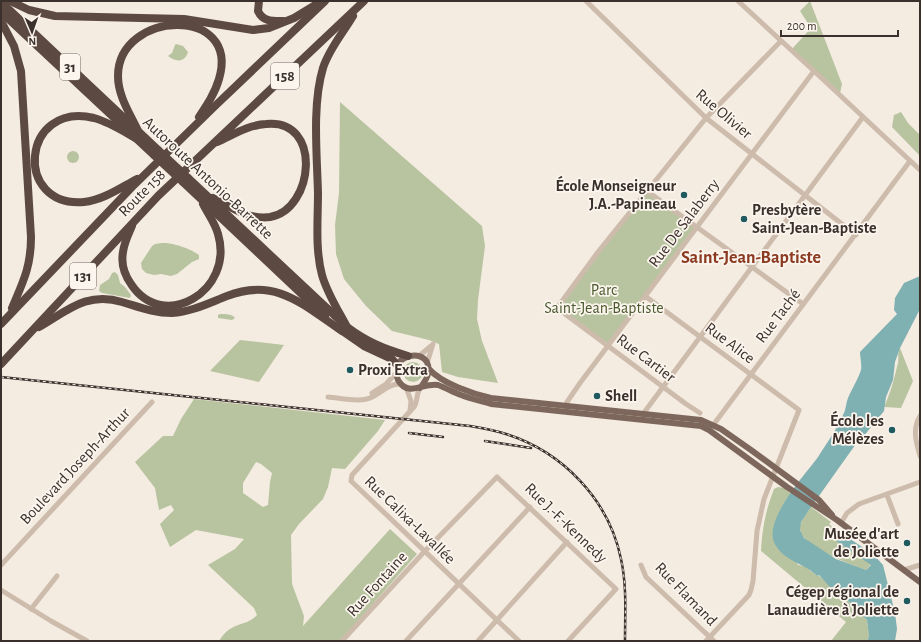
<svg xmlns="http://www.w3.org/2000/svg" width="921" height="642" font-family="'Alegreya Sans',sans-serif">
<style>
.green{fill:#b8c4a0;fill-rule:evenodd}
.water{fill:#7fb0b2}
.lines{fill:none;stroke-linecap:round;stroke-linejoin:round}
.minor{stroke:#cdbbac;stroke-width:5}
.major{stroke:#7d675c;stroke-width:6}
.highway{stroke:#5c4a42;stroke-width:8}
.rail-casing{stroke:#3b302b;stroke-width:2.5}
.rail{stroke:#fbf5ee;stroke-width:1;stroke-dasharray:3;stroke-linecap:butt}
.highway-bridge{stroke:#5c4a42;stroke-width:8}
.poi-dot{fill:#1f5a5e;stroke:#fbf5ee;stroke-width:1.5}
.labels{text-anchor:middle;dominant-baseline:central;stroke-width:3.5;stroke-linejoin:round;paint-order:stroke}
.shield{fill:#fbf5ee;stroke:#756b66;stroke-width:1}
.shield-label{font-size:15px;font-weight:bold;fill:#3b302b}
.street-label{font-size:16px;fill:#3b302b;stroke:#fbf5ee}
.poi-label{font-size:16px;font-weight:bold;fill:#3b302b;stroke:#fbf5ee;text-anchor:end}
.park-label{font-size:16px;fill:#4a5a2e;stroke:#fbf5ee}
.quarter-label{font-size:18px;font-weight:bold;fill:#8c3b22;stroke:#fbf5ee}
</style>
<rect width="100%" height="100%" fill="#f4ebe1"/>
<g class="green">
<polygon points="810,1 842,84 840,93 792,49 811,28 800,11"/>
<path d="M176,44L183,46L188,52C185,63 175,62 168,56L172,53L175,45Z"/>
<polygon points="340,102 482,226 485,246 478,300 477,319 482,341 498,383 458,377 442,372 439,344 429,340 392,331 366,306 344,279 336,254 335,225 339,193"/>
<polygon points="901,112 908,123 920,135 920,156 892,127 894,115"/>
<circle cx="73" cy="157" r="6"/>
<polygon points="647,191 697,227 608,346 557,308"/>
<path d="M162,243C171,242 192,249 199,255V259L192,262L177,274L171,276L161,274L154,275L146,273L142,269L141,263L152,246L155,244Z"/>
<polygon points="115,272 118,275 120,283 125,287 131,295 130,298 102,293 99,291 100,285 109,279 112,273"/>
<path d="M220,314C225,314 233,314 235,318L232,320L218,318V315Z"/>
<polygon points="240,340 284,345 259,382 210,371"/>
<path d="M900,348L913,381L901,408L884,407C891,392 894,379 898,363C899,358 897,353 900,348Z"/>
<circle cx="413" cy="372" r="10"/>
<path d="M194,399L385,420L378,431L345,469L332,468L328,487L323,499L299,524L291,535L292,584L304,616L303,626L390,529L417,554L340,641H219C232,620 245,628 257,615L254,608L208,565L235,549L244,539L196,530L170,547L160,524L174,510L171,505L159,510L155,488L135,462L163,436H173L181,419ZM256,462L261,464L272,473L270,482L268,505L263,507L243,493V483Z"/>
<path d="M778,487L784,488L791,494L784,503L778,517L798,565L805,566L817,576L818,575L846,599L867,620L869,637L867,641H831L846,622L761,551C762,529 766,509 774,489Z"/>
<path d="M811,507L831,522L829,524L834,528L829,536L871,564L866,570C851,565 801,546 800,529C799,521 807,514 811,507Z"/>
</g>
<path class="water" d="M920,276V309L900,348L895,362L893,380L886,397L884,411L859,442L858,441L809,510L801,522L800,530L804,538L836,559L866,570L871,565L829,536L834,528L874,555L883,565L895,613L897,629L895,641H867L869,637L867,620L846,599L829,586L819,575L817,576C805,563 787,563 776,546C760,523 805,475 818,457C826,444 837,429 843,415C846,410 846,403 848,398C852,389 858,379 861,370C862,365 860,357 860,352L897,314L894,310L895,298L904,283Z"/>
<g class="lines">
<g class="minor">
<polyline points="586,1 706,118 856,235"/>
<polyline points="738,1 814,71 920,170"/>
<polyline points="647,191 803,304"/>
<polyline points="645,296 799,410 764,499 757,531 753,581 751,590 749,595 706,641"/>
<polyline points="419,356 431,346"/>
<polyline points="427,363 433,344"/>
<polyline points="406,387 411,401 410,411"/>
<path d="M420,388C416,394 418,401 414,407L352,475L351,481L519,641"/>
<polyline points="372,393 386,384 397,372"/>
<path d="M328,397C340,398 355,402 367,399C379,396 387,383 401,384"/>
<polyline points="565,409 567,402 580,383 814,71"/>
<polyline points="700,413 686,404 557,308 598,252 706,118 781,41"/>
<path d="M920,416C912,429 916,442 920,456"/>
<polyline points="642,417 643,414 863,117"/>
<polyline points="711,428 910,161"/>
<polyline points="887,495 898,524"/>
<polyline points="841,523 847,513 859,504 920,482"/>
<polyline points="1,565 152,402"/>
<polyline points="641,565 646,577 714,641"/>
<polyline points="904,570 920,565"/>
<polyline points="1,590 51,621 87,641"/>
<polyline points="31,609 57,576"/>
<polyline points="342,641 424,552 497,477 616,589 568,641"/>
<polyline points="406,641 530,507"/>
<polyline points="478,641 567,542"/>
</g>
<g class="major">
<path d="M429,369C441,383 473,394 491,398L701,420L721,429L751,450L819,500L832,515"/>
<path d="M420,388C423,384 427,379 428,374C432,355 412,350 399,362C397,367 396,375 398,380C408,398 424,382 438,385C446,388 453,392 461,395C471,399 481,401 491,404L701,426L709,430L787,487L837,520L920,582"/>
</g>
<g class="highway">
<polyline points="10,1 29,10 55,16 184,19 253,30 269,28 294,18 317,4"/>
<path d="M259,1L258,11C263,22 273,21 283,21"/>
<polyline points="1,2 158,150"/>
<polyline points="1,12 154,155"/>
<path d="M1,21L14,46L21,71L31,237C31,267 23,282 12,308"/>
<path d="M139,133C131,115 118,97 118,76C118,10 241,5 219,79C215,93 207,105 199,117"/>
<path d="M188,178L347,327C367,342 384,349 408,356"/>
<path d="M137,179C120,188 103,200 84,202C13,208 21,101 94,118C109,122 123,131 137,139"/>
<polyline points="183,182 325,316"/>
<path d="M213,198C231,207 248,220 270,217C314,210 323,118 266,124C248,125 233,135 217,142"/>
<path d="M132,226C128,235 124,243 123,252C121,263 124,274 131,284C163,333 235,291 218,234C215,223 208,214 203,204"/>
<polyline points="1,324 132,187 215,106 325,1"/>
<path d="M39,327C67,311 87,291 122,302C139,307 154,313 172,313C191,312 209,303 227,296C276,277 303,305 342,331"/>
<path d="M347,327C338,310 327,293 322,275C315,249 318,219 318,193C317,155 312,104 323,68C329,49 343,33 353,16"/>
<polyline points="338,328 364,346 392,359 397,365"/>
<polyline points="1,364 158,196 364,1"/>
</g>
<g class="rail-casing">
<g id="rail">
<path d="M1,377L470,426C482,428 494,430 506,434C563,452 609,500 621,559C627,586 625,614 625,641"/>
<polyline points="409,433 443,437"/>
<polyline points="485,441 531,448"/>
</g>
</g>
<use href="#rail" class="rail"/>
<g class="highway-bridge">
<polyline points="158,150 188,178"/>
<polyline points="154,155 183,182"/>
</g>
</g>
<g class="poi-dot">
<circle cx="684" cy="195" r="4"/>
<circle cx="744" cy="219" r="4"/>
<circle cx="350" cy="370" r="4"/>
<circle cx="597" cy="396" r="4"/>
<circle cx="892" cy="430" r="4"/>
<circle cx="907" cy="543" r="4"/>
<circle cx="907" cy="601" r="4"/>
</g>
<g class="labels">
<g class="shield">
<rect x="60" y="54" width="20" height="26" rx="3"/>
<rect x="271" y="63" width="28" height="26" rx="3"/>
<rect x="70" y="263" width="26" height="26" rx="3"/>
</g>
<g class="shield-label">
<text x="70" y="67">31</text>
<text x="285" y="76">158</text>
<text x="83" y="276">131</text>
</g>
<g class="street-label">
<text transform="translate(724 114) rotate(40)">Rue Olivier</text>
<text transform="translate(208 178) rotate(43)">Autoroute Antonio-Barrette</text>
<text transform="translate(142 193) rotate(-45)">Route 158</text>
<text transform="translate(684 223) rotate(-53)">Rue De Salaberry</text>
<text transform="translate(778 316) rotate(-53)">Rue Taché</text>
<text transform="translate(730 343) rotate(37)">Rue Alice</text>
<text transform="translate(646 358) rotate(37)">Rue Cartier</text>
<text transform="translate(75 466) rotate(-47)">Boulevard Joseph-Arthur</text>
<text transform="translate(410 520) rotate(44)">Rue Calixa-Lavallée</text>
<text transform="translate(566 523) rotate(44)">Rue J.-F.-Kennedy</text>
<text transform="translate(377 584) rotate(-48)">Rue Fontaine</text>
<text transform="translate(686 594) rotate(46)">Rue Flamand</text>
</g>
<g class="poi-label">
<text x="676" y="186">École Monseigneur<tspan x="676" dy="18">J.A.-Papineau</tspan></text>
<text x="752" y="210" text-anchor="start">Presbytère<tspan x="752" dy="18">Saint-Jean-Baptiste</tspan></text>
<text x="358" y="370" text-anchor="start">Proxi Extra</text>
<text x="605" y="396" text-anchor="start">Shell</text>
<text x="884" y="421">École les<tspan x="884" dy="18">Mélèzes</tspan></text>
<text x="899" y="534">Musée d'art<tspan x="899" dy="18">de Joliette</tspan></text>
<text x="899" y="592">Cégep régional de<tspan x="899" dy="18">Lanaudière à Joliette</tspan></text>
</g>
<g class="park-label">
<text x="604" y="290">Parc<tspan x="604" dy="18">Saint-Jean-Baptiste</tspan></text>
</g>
<g class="quarter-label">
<text x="751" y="258">Saint-Jean-Baptiste</text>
</g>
</g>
<rect width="921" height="642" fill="none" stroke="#3b302b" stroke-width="4"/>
<g transform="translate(32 32) rotate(178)" stroke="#fbf5ee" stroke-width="3" paint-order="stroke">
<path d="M0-3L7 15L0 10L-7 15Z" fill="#3b302b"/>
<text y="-6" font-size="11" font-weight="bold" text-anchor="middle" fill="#3b302b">N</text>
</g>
<path d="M781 30v6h117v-6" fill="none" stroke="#3b302b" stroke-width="2"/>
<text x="787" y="30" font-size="12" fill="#3b302b" stroke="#fbf5ee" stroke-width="3" paint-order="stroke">200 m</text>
</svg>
